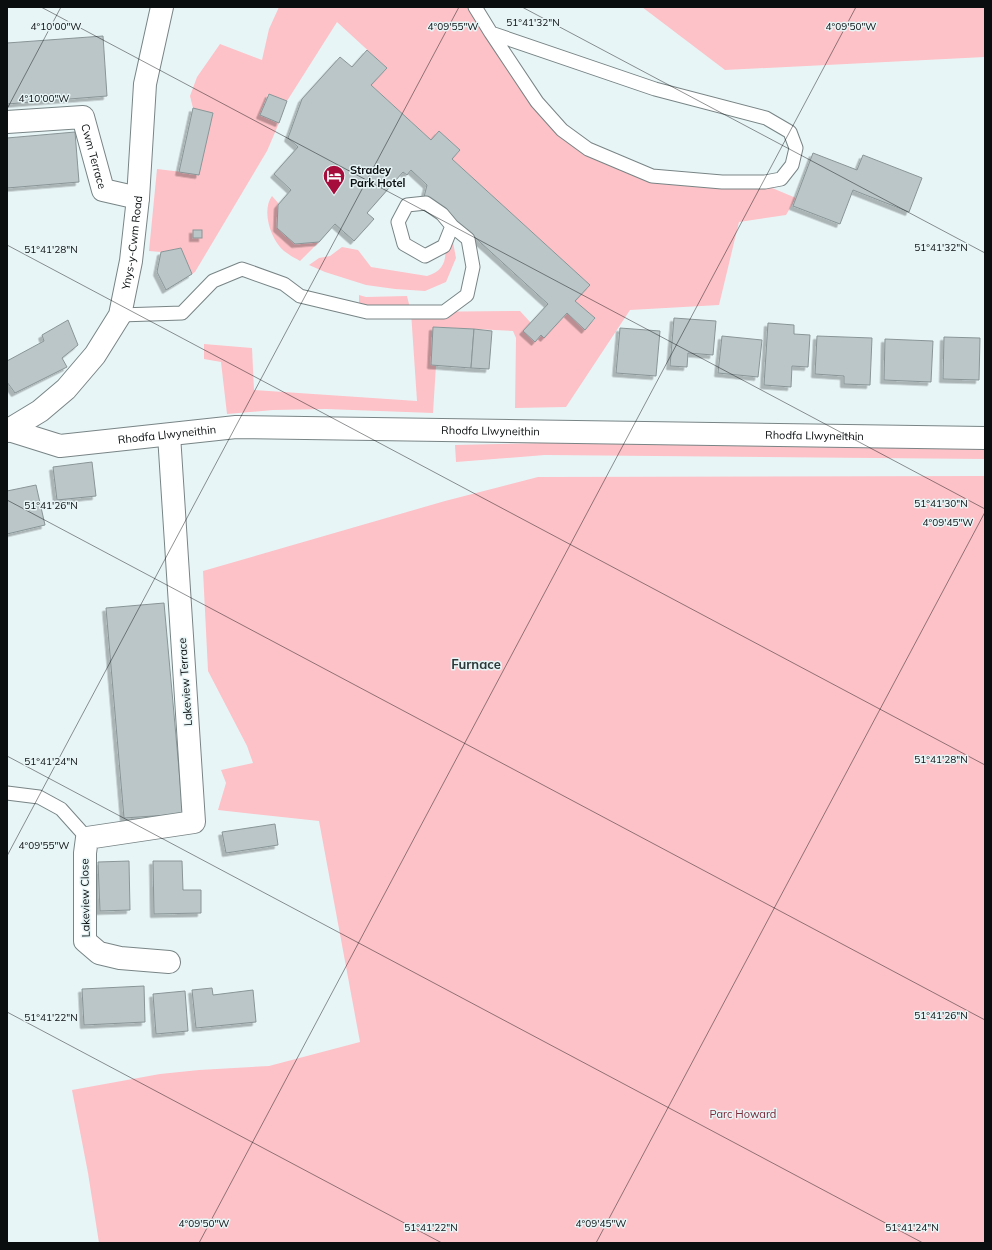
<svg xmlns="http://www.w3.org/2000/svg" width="992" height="1250" font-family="Mulish,sans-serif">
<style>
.green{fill:#fdc2c7}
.building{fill:#bac6c8;stroke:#899597;filter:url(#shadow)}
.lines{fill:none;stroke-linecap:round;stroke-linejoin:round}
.lane-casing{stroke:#788485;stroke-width:15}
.street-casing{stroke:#788485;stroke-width:24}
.secondary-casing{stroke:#788485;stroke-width:24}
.lane{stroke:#fff;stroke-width:13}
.street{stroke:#fff;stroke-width:22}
.secondary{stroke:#fff;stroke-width:22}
.ticks{fill:none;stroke:#0a0e0f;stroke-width:1;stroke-opacity:0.45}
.labels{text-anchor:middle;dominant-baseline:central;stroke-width:3;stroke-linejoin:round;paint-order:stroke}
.street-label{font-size:11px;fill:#0a0e0f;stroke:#e8f5f7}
.poi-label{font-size:11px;font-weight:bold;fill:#0a0e0f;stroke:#e8f5f7;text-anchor:start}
.park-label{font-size:11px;fill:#792938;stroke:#e8f5f7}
.quarter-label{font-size:13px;font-weight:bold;fill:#2d3738;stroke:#e8f5f7}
.ticks-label{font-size:10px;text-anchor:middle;fill:#0a0e0f;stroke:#e8f5f7;stroke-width:3;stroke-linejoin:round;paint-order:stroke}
</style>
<defs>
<filter id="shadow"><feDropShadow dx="-3.5" dy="3.5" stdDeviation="0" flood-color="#0004"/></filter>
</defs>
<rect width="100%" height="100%" fill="#e8f5f7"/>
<g class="green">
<polygon points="279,7 473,7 560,131 652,178 765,185 796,198 786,215 739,222 719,305 630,310 566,407 515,408 516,338 513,331 434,327 431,365 436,365 433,413 326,409 273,410 227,414 221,362 204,359 204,344 252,348 254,390 417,401 411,312 359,310 359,295 366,297 407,296 411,312 520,311 531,323 523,331 535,342 541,335 544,338 567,313 585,330 595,319 575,301 590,285 452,159 460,150 439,131 431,140 371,85 387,68 337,22 287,101 268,94 260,115 279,123 267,151 195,272 192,274 181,248 161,252 149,251 157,169 199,174 213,113 193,108 190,96 197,77 220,44 262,60 269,29"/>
<polygon points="642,7 985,7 985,57 725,70"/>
<path d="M272,196L279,204L278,205V228L295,244L319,242L300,261C295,258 289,255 284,251C271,240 261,211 272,196Z"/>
<path d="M445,237H452L456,258L446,282L425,291L395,289L366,285L325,272L309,265L319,258L330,256L342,247L358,250L371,267L427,276C448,270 446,255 445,237Z"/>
<polygon points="591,442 985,449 985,459 545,455 456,462 455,445"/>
<polygon points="985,476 985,1243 99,1243 88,1173 72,1090 160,1074 199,1070 269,1066 360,1042 319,821 218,810 226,783 221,770 253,763 247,746 208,671 203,571 445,501 538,477"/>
</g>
<g class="building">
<polygon points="103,36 107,96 7,104 7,43"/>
<polygon points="367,50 387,68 371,85 431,140 439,131 460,150 452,159 590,285 575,301 595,318 585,330 567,313 544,338 541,335 535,342 523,331 548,304 436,202 431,203 424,197 427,185 411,170 407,175 403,172 367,213 374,219 354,241 335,224 319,242 295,244 277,228 278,205 291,190 274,174 298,147 288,138 302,99 340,57 352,67"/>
<polygon points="269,94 287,101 279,123 260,115"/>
<polygon points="193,108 213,113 199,175 179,172"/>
<polygon points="75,132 79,182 7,188 7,138"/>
<polygon points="813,153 857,170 863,155 922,178 909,212 853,190 840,224 793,206"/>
<rect x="193" y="230" width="9" height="8"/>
<polygon points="181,248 192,274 166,290 157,272 161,252"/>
<polygon points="674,318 716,321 713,355 688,353 687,367 670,366"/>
<polygon points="68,320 78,345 62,358 67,367 15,393 7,382 7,361 44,341 42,335"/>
<polygon points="768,323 794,325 794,334 810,335 808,367 792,366 791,387 764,385"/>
<polygon points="433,327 474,329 471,368 431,365"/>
<polygon points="620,328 660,331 656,376 616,373"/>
<polygon points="474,329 492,331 489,369 471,368"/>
<polygon points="722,336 762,340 758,377 718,373"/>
<polygon points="817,336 872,338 870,385 844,384 844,376 815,374"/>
<polygon points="944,337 980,338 979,380 943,379"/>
<polygon points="885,339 933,341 931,382 884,380"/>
<polygon points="92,462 96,496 57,500 53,467"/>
<polygon points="36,485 45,525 7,534 7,491"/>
<polygon points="164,603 183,814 124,818 106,608"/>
<polygon points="275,824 278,845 226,853 222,832"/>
<polygon points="129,861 130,910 100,911 98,862"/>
<polygon points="153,861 182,861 183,890 201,890 201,913 154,914"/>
<polygon points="144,986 145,1022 84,1025 82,989"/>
<polygon points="212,988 213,995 253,990 256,1022 196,1028 192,990"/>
<polygon points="185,991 188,1031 156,1034 153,994"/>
</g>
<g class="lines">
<g class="lane-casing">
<g id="lane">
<polyline points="475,7 491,33 537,102 562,130 588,149 652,176 722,182 765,182 781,179 792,165 796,148 790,132 766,118 655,89 491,33"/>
<polyline points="120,315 182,313 213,281 242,269 284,284 300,296 367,312 444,312 467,295 473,267 468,239 452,226 442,214 426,203 407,205 398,222 404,244 425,256 444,246 452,226"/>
<polyline points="7,793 39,797 61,809 87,838"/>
</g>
</g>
<g class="street-casing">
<g id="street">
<path id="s1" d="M7,122L83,117L103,190L138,198"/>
<path id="s2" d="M9,430L60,446L236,427L985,438"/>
<polyline points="169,962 120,958 99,953 85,941 85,853 87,838 194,822 169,435"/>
</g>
</g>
<g class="secondary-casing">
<g id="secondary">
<path id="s3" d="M7,431L40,411L66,389L95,355L120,315L131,261L138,198L145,84L162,7"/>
</g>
</g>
<use href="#lane" class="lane"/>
<use href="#street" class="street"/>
<use href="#secondary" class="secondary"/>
</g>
<path class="ticks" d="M41,7L985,509M522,7L985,253M7,109L61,7M7,245L985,765M7,500L985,1020M7,756L923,1243M7,856L459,7M7,1012L442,1243M199,1243L856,7M596,1243L985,512"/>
<defs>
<g id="hotel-pin" transform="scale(1.15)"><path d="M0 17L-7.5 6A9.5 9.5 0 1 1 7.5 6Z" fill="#a60d3d" stroke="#e8f5f7"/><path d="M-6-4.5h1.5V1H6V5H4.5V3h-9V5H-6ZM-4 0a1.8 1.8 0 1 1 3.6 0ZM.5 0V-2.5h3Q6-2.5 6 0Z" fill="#fff"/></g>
</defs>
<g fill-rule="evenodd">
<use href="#hotel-pin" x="334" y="176"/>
</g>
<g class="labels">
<g class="street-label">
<text stroke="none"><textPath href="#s1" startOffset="117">Cwm Terrace</textPath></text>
<text stroke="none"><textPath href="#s3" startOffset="238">Ynys-y-Cwm Road</textPath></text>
<text stroke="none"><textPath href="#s2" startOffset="485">Rhodfa Llwyneithin</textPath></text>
<text stroke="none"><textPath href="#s2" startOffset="161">Rhodfa Llwyneithin</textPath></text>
<text stroke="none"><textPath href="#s2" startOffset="809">Rhodfa Llwyneithin</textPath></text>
<text transform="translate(185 682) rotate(-94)">Lakeview Terrace</text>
<text transform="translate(85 898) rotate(-91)">Lakeview Close</text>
</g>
<g class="poi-label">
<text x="350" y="170">Stradey<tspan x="350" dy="13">Park Hotel</tspan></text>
</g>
<g class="park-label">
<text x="743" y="1114">Parc Howard</text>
</g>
<g class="quarter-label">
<text x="476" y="664">Furnace</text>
</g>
</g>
<g class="ticks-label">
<text x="533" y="26">51°41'32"N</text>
<text x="56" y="30">4°10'00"W</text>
<text x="453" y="30">4°09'55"W</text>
<text x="851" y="30">4°09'50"W</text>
<text x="44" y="102">4°10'00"W</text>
<text x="941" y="251">51°41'32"N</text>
<text x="51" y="253">51°41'28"N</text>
<text x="941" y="507">51°41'30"N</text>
<text x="51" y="509">51°41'26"N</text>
<text x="948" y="526">4°09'45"W</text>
<text x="941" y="763">51°41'28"N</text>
<text x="51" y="765">51°41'24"N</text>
<text x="44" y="849">4°09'55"W</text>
<text x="941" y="1019">51°41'26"N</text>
<text x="51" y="1021">51°41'22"N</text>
<text x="204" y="1227">4°09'50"W</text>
<text x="601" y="1227">4°09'45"W</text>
<text x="431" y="1231">51°41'22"N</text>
<text x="912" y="1231">51°41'24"N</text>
</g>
<rect width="992" height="1250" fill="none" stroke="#0a0e0f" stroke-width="16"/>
</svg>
